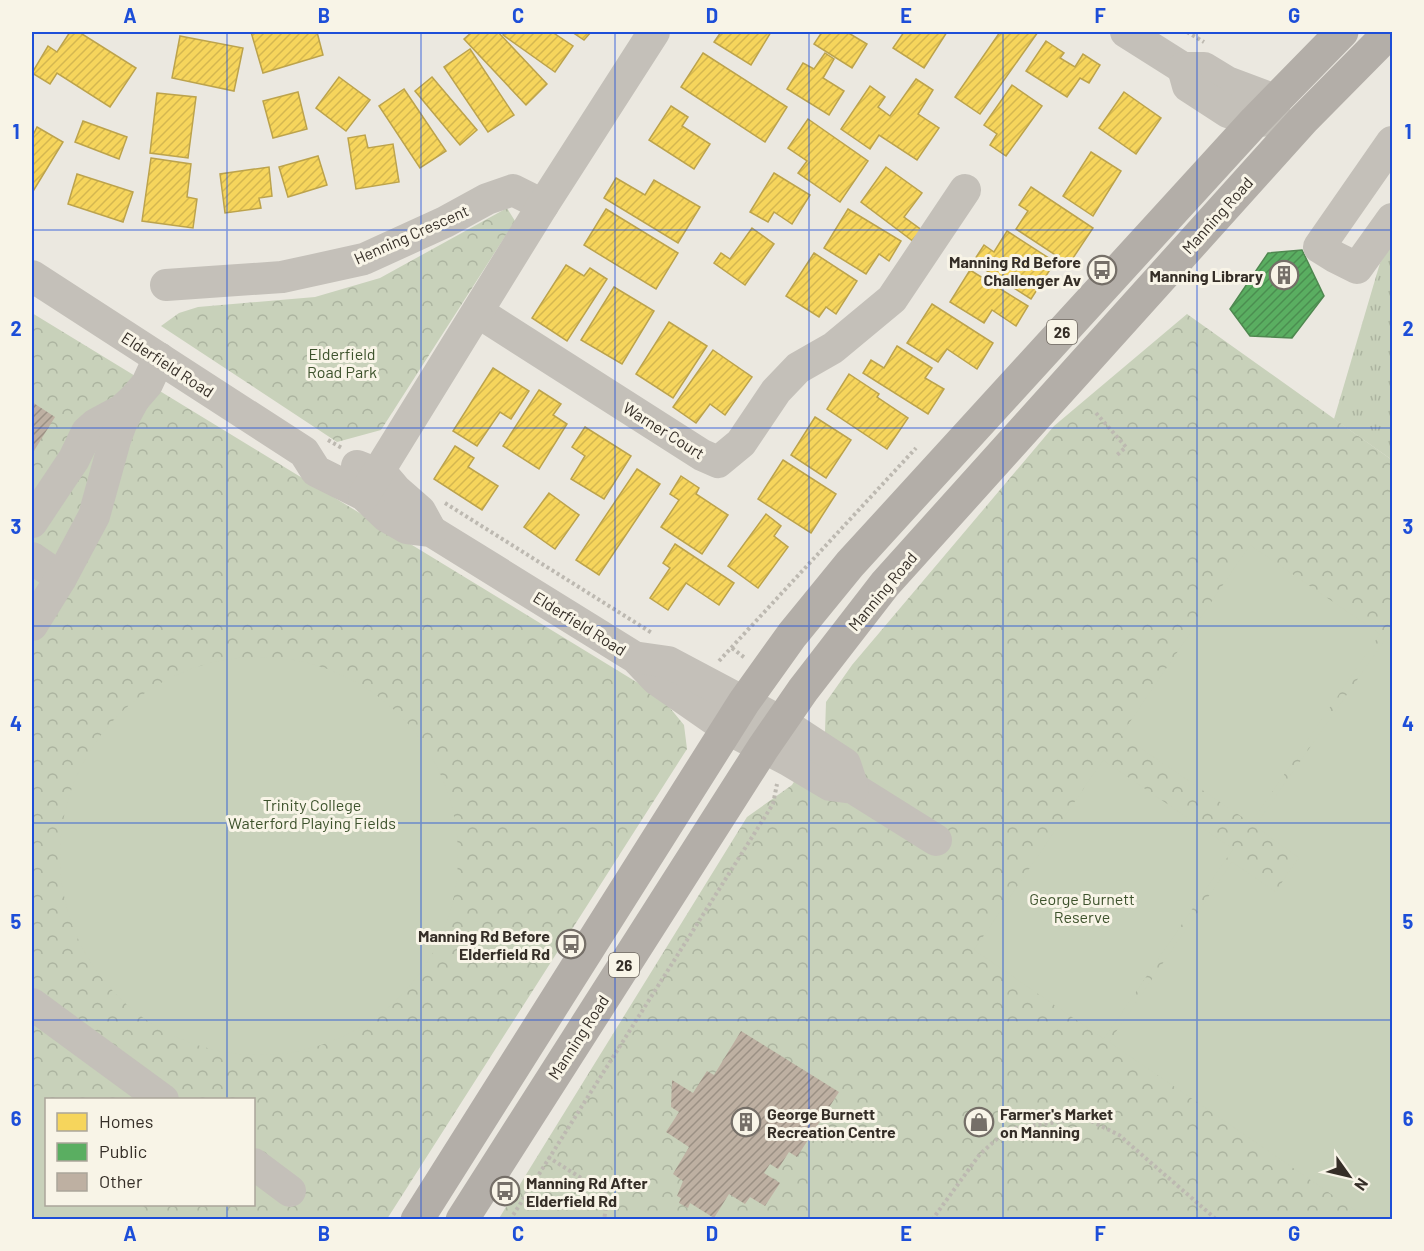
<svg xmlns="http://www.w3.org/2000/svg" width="1424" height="1251" font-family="Barlow,sans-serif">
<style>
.grass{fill:url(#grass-tufts)}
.forest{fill:url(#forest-crowns);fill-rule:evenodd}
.pitch{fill:#c8d1ba}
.homes{fill:url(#homes-hatch);stroke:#bca34c;stroke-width:1.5}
.public{fill:url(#public-hatch);stroke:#4f8850;stroke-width:1.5}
.building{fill:url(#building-hatch)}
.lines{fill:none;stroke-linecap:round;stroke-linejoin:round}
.path{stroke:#bdb9b1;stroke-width:4;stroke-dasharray:3 3;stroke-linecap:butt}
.minor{stroke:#c4c0b9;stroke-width:32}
.major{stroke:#b3aea8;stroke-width:33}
.grid{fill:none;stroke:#1d4ed8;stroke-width:1.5;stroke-opacity:0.55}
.labels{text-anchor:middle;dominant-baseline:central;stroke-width:6;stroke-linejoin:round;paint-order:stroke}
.shield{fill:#f8f4e7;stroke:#706961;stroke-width:1.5}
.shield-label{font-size:15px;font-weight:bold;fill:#352e27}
.street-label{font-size:16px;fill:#352e27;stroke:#f8f4e7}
.poi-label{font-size:16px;font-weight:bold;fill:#352e27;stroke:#f8f4e7;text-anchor:end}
.park-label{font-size:16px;fill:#3d522c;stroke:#f8f4e7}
.neatline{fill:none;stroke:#1d4ed8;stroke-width:2}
.grid-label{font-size:20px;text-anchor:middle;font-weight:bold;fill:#1d4ed8}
</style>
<defs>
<pattern id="grass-tufts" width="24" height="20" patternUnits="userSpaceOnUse" patternTransform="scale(1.5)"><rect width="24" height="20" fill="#c8d1ba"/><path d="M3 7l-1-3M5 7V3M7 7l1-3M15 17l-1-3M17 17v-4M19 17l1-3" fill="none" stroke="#acb4a0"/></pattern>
<pattern id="forest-crowns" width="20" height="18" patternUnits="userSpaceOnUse" patternTransform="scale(1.5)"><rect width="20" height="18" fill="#c8d1ba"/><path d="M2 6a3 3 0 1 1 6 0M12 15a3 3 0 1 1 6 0" fill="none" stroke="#acb4a0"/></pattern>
<pattern id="homes-hatch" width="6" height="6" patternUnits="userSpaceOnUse" patternTransform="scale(1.5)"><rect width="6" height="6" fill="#f6d55c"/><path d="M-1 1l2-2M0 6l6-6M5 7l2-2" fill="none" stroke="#d4b750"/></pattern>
<pattern id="public-hatch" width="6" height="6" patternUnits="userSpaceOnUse" patternTransform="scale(1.5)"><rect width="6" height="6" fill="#5aae61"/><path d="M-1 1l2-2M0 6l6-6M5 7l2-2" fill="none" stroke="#4b8e50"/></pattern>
<pattern id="building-hatch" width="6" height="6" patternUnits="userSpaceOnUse" patternTransform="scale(1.5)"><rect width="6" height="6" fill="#beb0a2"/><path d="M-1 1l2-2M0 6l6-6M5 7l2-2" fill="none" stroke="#9b9084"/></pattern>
</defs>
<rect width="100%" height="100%" fill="#ebe8e0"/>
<polygon class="grass" points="1392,244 1392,460 1334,419 1380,263"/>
<g class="forest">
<polygon points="507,208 515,221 381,430 337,442 161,326 179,313 198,307 315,297 380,278"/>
<path d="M32,313L661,697L684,725L687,749L387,1219H32ZM46,1100H254V1204H46Z"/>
<polygon points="1187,314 1392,460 1392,1219 498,1220 747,817 792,785 825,732 826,702 852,665 1054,426"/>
</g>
<g class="pitch">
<polygon points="1250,545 1380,634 1251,823 1121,735"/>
<polygon points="1385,640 1392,645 1392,1219 1369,1220 1109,1042 1232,862 1276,892 1287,874 1299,858 1255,826"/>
<circle cx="259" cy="856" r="199"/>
<polygon points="1103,760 1233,849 1104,1039 974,950"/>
<polygon points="32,1092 49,1099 46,1100 46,1204 143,1205 149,1219 32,1219"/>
</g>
<g class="homes">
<polygon points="70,32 79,32 136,68 110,107 57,73 50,84 32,73 48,46 57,52"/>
<polygon points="251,32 317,32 323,55 263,73"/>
<polygon points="472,32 498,32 547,84 526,105 464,39"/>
<polygon points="506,32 552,32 573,46 555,72 503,35"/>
<polygon points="572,32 591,32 584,40"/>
<polygon points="721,32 771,32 751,65 714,42"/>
<polygon points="822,32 847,32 867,44 852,68 814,44"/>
<polygon points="904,32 947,32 924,68 893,48"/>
<polygon points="1000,32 1038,32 980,114 955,97"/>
<polygon points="180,36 243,48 234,91 172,78"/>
<polygon points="1046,41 1064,53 1060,58 1075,67 1083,54 1100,65 1089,83 1080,78 1067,97 1026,71"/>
<polygon points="470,49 514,115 488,132 444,67"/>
<polygon points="703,53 787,107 765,142 681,87"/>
<polygon points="825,53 834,59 823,78 844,91 829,115 787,89 803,63 814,69"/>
<polygon points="339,77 370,100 346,131 316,108"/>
<polygon points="432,77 477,130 460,145 415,91"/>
<polygon points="916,79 933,90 918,114 939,128 917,160 879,135 870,149 841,129 870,86 885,97 878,107 890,116"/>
<polygon points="1012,85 1042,106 1006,156 990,145 997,134 984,125"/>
<polygon points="404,89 446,151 420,168 379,106"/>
<polygon points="298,92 307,129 273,138 263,101"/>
<polygon points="1124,92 1161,118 1136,154 1099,128"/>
<polygon points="157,93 196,97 188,158 150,153"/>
<polygon points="671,106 688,117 682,126 710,144 694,169 649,140"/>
<polygon points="808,119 868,161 840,202 798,173 807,161 788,148"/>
<polygon points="83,121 127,137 119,159 75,142"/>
<polygon points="37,127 63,142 32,193 32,137"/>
<polygon points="365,135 368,148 393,144 399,182 356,189 348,138"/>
<polygon points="1091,152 1121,171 1093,216 1063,196"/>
<polygon points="318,156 327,185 288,197 279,167"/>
<polygon points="151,158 191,164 187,197 197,199 193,228 142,221"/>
<polygon points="269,167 272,196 259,198 261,208 225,213 220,174"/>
<polygon points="886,167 922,193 904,217 923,231 914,242 861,202"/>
<polygon points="774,173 810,195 792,224 774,212 768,222 750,212"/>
<polygon points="77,174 133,192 123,222 68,204"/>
<polygon points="616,178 645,195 654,180 700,207 678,243 604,198"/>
<polygon points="1031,187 1093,228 1069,264 1016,229 1028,211 1019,205"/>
<polygon points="606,209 678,253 656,289 584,245"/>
<polygon points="848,209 901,241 889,261 879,254 866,274 824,248"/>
<polygon points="752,228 774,244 745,285 714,263 721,253 730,259"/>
<polygon points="1007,231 1055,262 1031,299 973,262 984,245 994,252"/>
<polygon points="814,253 857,281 836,314 826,307 819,317 786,296"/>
<polygon points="566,265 584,276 590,268 607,279 567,341 532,318"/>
<polygon points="970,270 1028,306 1016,326 992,310 984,323 950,302"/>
<polygon points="614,287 654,311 622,364 581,340"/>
<polygon points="932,304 993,343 977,369 947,349 938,362 907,343"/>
<polygon points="669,322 707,346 673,398 636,374"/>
<polygon points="897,346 932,368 925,378 944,389 928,414 863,373 871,360 884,368"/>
<polygon points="713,350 752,377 725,415 710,404 696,423 673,407"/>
<polygon points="493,368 529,391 511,419 500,412 477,446 453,431"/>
<polygon points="849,374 879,394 877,397 908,418 887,449 827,409"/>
<polygon points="539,390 561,404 553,415 567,424 539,469 503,446"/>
<polygon points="815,417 851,440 826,478 791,455"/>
<polygon points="585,427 631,456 604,499 571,479 585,456 572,447"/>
<polygon points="455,446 474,458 468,467 498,486 482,510 434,479"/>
<polygon points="783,460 836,494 811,533 758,499"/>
<polygon points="637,469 660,484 599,575 576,560"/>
<polygon points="681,476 699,488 696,494 728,515 702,554 661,527 679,500 670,494"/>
<polygon points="549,493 579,515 555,549 524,527"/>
<polygon points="766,514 781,526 774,536 788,547 758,588 728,566"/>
<polygon points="675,544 734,583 719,605 686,583 668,610 650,598 670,568 663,563"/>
</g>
<polygon class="public" points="1302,250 1324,296 1292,338 1250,336 1230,309 1268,253"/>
<g class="building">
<polygon points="32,402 55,417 32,454"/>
<polygon points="741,1031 839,1092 797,1157 789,1152 778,1169 770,1164 764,1173 780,1183 765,1206 750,1197 745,1204 729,1194 714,1218 690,1203 688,1208 679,1203 681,1198 677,1196 683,1181 673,1174 689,1147 666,1132 679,1112 671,1107 672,1080 693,1093 707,1071 714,1075"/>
</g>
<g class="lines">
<g class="path">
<polyline points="1187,32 1204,42"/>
<polyline points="1096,413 1126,447 1117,455"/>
<polyline points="328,440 342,448"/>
<polyline points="445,503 652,633"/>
<polyline points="732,648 745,658"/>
<polyline points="719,661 916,448"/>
<polyline points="548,1157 608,1195 604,1220"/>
<polyline points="510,1220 773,804 777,784"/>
<polyline points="932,1220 980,1154 1008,1129 1085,1118 1119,1135 1217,1220"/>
</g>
<g class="minor">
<polyline points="1126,32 1183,68 1204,68 1227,82 1275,100"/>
<polyline points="1183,68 1188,86 1228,112 1255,121 1278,120"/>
<polyline points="1392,142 1319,247 1335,257 1357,268 1392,219"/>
<polyline points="32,276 304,452 316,471 364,495 386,516 407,528 431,531 636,658 656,679 728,729 788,760 830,785 853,788 936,840"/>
<polyline points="166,285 282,277 364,259 445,222 487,199 513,190 543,205"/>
<polyline points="478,312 702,455 718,462 741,443 776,391 798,368 833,348 892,299 965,190"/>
<polyline points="357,466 385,477 396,490 420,511 431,531"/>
<polyline points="364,495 543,205 654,32"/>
<polyline points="32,522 74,459 87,432 96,424 122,410 134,399 147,384 159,358"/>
<polyline points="32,558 61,578"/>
<polyline points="32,625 61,578 94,516 115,440 122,421 134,399"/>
<polyline points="640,658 668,662 781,722 845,764 853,788"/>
<polyline points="32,1004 163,1100"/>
<polyline points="254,1164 290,1191"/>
</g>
<g class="major">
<polyline points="417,1220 744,702 792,635 850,564 1255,121 1342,32"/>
<polyline points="462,1220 763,748 803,690 885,584 1303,120 1390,32"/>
</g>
</g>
<path class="grid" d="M227,32V1100M421,32V1220M615,32V1220M809,32V1220M1003,32V1220M1197,32V1220M32,230H1392M32,428H1392M32,626H1392M32,823H1392M32,1020H1392M227,1204V1220"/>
<defs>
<g id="bus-ring" transform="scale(1.5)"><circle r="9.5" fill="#f8f4e7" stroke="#756f68" stroke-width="1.5"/><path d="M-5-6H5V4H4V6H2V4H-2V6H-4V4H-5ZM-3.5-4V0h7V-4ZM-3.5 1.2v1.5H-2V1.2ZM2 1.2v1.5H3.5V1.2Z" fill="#756f68"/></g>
<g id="building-ring" transform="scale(1.5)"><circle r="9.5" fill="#f8f4e7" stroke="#756f68" stroke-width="1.5"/><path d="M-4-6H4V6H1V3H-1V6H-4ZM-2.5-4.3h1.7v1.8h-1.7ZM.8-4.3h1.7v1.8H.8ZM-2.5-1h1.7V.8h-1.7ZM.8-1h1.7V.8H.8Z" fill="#756f68"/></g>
<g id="shop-ring" transform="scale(1.5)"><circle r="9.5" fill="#f8f4e7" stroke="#756f68" stroke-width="1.5"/><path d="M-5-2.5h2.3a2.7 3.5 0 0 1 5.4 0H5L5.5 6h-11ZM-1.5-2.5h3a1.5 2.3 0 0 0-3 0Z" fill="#756f68"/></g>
</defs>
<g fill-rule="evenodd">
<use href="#bus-ring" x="1102" y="270"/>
<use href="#building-ring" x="1284" y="275"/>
<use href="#bus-ring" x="571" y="944"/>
<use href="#building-ring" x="746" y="1122"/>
<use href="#shop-ring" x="979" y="1122"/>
<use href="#bus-ring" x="505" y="1191"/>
</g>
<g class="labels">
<g class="shield">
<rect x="1047" y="320" width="30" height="24" rx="4.5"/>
<rect x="609" y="953" width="30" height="24" rx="4.5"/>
</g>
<g class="shield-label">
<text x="1062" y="332">26</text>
<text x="624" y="965">26</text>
</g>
<g class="street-label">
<text transform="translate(1217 215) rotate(-48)">Manning Road</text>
<text transform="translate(411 234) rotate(-24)">Henning Crescent</text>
<text transform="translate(168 364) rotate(33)">Elderfield Road</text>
<text transform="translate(664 430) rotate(32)">Warner Court</text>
<text transform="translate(882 591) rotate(-50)">Manning Road</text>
<text transform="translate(580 623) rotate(32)">Elderfield Road</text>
<text transform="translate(578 1037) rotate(-57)">Manning Road</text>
</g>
<g class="poi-label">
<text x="1081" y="261">Manning Rd Before<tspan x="1081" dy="18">Challenger Av</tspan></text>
<text x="1263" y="275">Manning Library</text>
<text x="550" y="935">Manning Rd Before<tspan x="550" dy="18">Elderfield Rd</tspan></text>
<text x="767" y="1113" text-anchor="start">George Burnett<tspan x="767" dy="18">Recreation Centre</tspan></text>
<text x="1000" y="1113" text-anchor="start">Farmer's Market<tspan x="1000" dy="18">on Manning</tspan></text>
<text x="526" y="1182" text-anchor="start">Manning Rd After<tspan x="526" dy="18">Elderfield Rd</tspan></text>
</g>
<g class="park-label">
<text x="342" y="353">Elderfield<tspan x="342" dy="18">Road Park</tspan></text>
<text x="312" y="804">Trinity College<tspan x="312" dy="18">Waterford Playing Fields</tspan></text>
<text x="1082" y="898">George Burnett<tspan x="1082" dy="18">Reserve</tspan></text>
</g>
</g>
<rect width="1424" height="1251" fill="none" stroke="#f8f4e7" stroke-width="66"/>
<rect x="45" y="1098" width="210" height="108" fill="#f8f4e7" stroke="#aaa59a" stroke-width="1.5"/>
<rect x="57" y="1113" width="30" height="18" fill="#f6d55c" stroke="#aaa59a" stroke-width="1.5"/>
<text x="99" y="1128" font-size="18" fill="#352e27">Homes</text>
<rect x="57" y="1143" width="30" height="18" fill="#5aae61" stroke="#aaa59a" stroke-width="1.5"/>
<text x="99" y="1158" font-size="18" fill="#352e27">Public</text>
<rect x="57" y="1173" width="30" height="18" fill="#beb0a2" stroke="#aaa59a" stroke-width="1.5"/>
<text x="99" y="1188" font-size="18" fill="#352e27">Other</text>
<g transform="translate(1349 1176) rotate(124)" stroke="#f8f4e7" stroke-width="4.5" paint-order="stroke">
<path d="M0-4.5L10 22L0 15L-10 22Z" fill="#352e27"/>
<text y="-9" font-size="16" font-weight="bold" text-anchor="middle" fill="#352e27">N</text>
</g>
<rect x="33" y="33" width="1358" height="1185" class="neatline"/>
<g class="grid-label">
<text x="130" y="23">A</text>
<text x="324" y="23">B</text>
<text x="518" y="23">C</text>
<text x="712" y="23">D</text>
<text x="906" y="23">E</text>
<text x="1100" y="23">F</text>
<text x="1294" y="23">G</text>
<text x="16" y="139">1</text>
<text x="1408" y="139">1</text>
<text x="16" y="336">2</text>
<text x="1408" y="336">2</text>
<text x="16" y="534">3</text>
<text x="1408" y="534">3</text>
<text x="16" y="731">4</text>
<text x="1408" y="731">4</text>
<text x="16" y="929">5</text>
<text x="1408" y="929">5</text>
<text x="16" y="1126">6</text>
<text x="1408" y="1126">6</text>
<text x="130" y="1241">A</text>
<text x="324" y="1241">B</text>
<text x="518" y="1241">C</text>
<text x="712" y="1241">D</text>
<text x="906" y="1241">E</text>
<text x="1100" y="1241">F</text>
<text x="1294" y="1241">G</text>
</g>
</svg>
